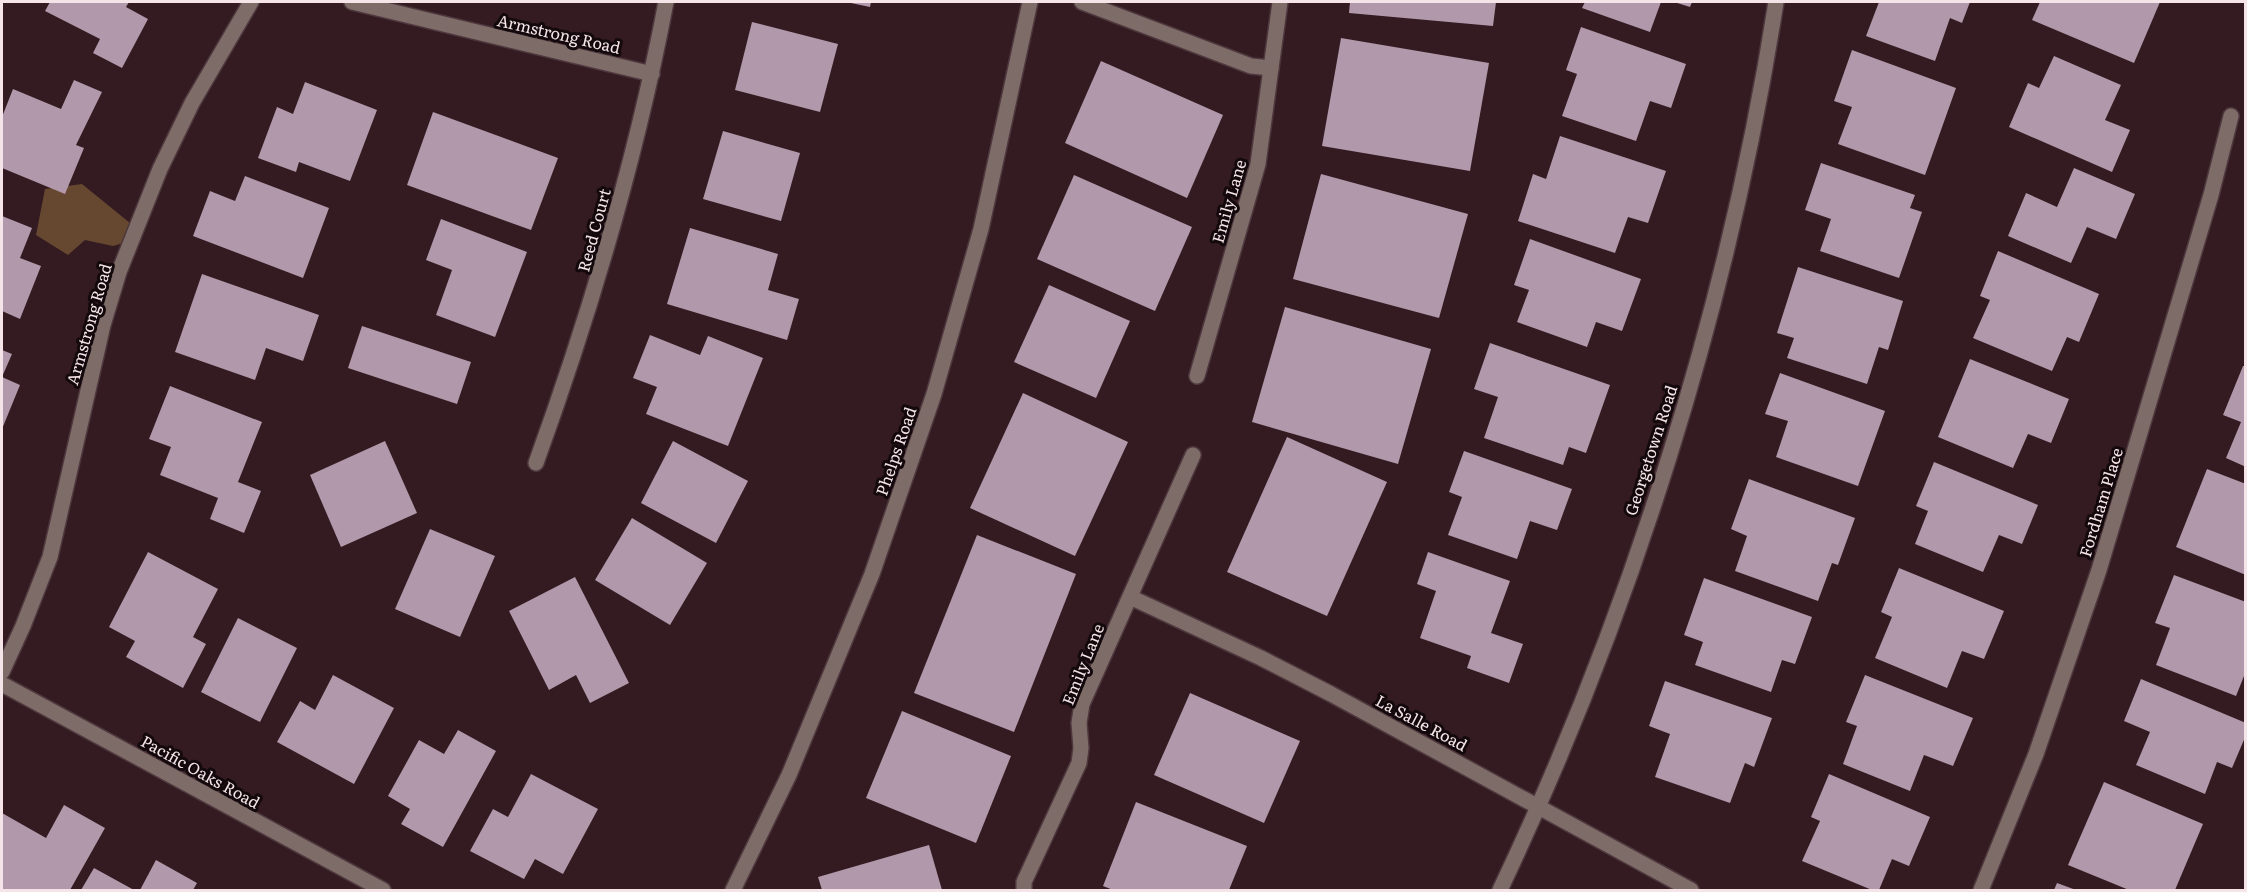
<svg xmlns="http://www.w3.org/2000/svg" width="2247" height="892" font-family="Literata,serif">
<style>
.forest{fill:#664830}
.building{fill:#b198aa}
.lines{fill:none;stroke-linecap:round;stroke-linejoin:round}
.minor-casing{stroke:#4e373d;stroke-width:18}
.minor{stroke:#7e6c68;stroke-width:15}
.labels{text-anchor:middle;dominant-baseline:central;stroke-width:6;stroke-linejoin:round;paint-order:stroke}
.street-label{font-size:16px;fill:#f5e4e8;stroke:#13090c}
</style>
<rect width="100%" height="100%" fill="#331b21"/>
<polygon class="forest" points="82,184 130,223 127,242 113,246 85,240 68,255 36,235 45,189"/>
<g class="building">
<polygon points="50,2 129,2 126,7 148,19 122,68 93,53 100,39 45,11"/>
<polygon points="846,2 871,2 870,7"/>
<polygon points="1350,2 1496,2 1493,26 1349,13"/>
<polygon points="1585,2 1661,2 1650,32 1582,8"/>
<polygon points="1674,2 1692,2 1690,7"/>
<polygon points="1879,2 1970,2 1962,23 1950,18 1935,61 1866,36"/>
<polygon points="2040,2 2160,2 2134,63 2032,20"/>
<polygon points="752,22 838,44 820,112 735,90"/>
<polygon points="1581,27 1686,64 1671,108 1650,101 1636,141 1562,116 1577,74 1566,70"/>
<polygon points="1341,38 1489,63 1470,171 1322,146"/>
<polygon points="1852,50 1956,88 1925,175 1838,144 1852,107 1834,101"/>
<polygon points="2054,56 2121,85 2105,120 2130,130 2112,172 2009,127 2028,83 2039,88"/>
<polygon points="1101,61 1223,115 1187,198 1065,143"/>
<polygon points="74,80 102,92 76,145 84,148 65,194 2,168 2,117 13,89 61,109"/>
<polygon points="305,82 377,110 350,181 299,162 296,172 258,158 277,107 293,114"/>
<polygon points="433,112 558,158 531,230 407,185"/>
<polygon points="723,131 800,153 781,221 703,199"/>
<polygon points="1560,136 1666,171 1648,223 1628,217 1615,253 1518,221 1533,174 1546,179"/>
<polygon points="1821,163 1915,195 1910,208 1922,212 1899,278 1820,251 1831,219 1805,210"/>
<polygon points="2074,168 2135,194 2116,239 2087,227 2071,263 2008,236 2026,193 2057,207"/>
<polygon points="1321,174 1468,214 1439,318 1293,279"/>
<polygon points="1074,175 1192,227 1155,311 1037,259"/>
<polygon points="245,176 329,208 303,278 193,236 210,191 235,201"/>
<polygon points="2,216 32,228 20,258 41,266 20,319 2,311"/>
<polygon points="441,219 527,252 495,337 436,315 452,270 426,260"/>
<polygon points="690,228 778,254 768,290 799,299 787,340 667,304"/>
<polygon points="1530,239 1641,279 1622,331 1596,322 1587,347 1517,322 1529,290 1514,285"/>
<polygon points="1998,251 2099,294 2079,342 2067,337 2052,371 1973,338 1990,300 1980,296"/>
<polygon points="1798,267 1903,301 1888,350 1879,347 1867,384 1787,358 1794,338 1777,333"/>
<polygon points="202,274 319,315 303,361 266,348 255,380 175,352"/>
<polygon points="1049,285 1130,321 1096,398 1014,362"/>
<polygon points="1285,307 1431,349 1398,464 1252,422"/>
<polygon points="362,326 471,362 457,404 348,368"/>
<polygon points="650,335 700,355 708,336 763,358 728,446 646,414 657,387 633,378"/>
<polygon points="1490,343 1610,385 1586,453 1569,447 1563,465 1484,438 1498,397 1474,389"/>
<polygon points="2,350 12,354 2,377 20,385 2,429"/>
<polygon points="1970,359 2069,399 2051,443 2028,434 2013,468 1938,437"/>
<polygon points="2243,366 2246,366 2246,467 2226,458 2241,422 2223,415"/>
<polygon points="1780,373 1885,411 1858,486 1776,457 1788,421 1765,414"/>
<polygon points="170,386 262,422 238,482 261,491 244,533 210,519 218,498 160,475 171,447 149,439"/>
<polygon points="1023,393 1128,442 1075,556 970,508"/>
<polygon points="1287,437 1387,482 1327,616 1227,572"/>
<polygon points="385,441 417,513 341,547 310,475"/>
<polygon points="673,441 748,481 716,543 641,503"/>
<polygon points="1464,451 1572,489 1557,530 1530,521 1517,559 1448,535 1462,497 1449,492"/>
<polygon points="1934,462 2038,505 2022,544 1999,535 1983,572 1915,544 1928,511 1916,506"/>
<polygon points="2207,469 2246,484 2246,575 2176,547"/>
<polygon points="1749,479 1855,518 1838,565 1832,563 1818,601 1735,571 1747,536 1731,529"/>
<polygon points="632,518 707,563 670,625 595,580"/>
<polygon points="430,529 495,556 460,637 395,609"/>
<polygon points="977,535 1076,574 1014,732 914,693"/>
<polygon points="148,552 218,589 193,637 206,644 183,688 126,657 135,641 109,627"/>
<polygon points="1428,552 1510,581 1491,633 1523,644 1509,683 1467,668 1471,656 1420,638 1436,591 1417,584"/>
<polygon points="1899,568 2004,611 1984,659 1962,651 1947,688 1875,658 1892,617 1881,612"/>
<polygon points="2174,575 2246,602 2246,671 2236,696 2156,665 2170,628 2155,623"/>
<polygon points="575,577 629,683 590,703 576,675 549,690 509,611"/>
<polygon points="1704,578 1812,617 1795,664 1782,660 1771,692 1695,665 1703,642 1684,635"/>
<polygon points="238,618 297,648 260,722 201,692"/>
<polygon points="333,675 394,708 354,784 277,742 300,701 315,710"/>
<polygon points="1865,675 1973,718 1953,766 1924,755 1910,791 1843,764 1857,726 1846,722"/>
<polygon points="2141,679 2246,723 2246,735 2232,768 2217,762 2205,794 2136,765 2150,732 2124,721"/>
<polygon points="1665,681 1772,718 1754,767 1745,763 1730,803 1655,777 1670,734 1649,726"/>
<polygon points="1190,693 1300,741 1264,823 1154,775"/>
<polygon points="902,711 1011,756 976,843 866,798"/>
<polygon points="458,730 496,751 443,847 401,824 410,809 388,796 419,740 444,754"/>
<polygon points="531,774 598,809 563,874 535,859 524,879 470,851 493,809 508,817"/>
<polygon points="1829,774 1930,817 1909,866 1892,859 1879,890 1872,890 1802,861 1820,821 1811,817"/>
<polygon points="2104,782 2203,824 2175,890 2129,890 2068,865"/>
<polygon points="1136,802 1247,846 1229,890 1113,890 1103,886"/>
<polygon points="64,805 105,828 70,890 2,890 2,813 46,838"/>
<polygon points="929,845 942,890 822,890 818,877"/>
<polygon points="156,860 197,883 193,890 140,890"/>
<polygon points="94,868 134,890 81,890"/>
<polygon points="2057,883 2076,890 2054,890"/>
</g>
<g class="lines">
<g class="minor-casing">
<g id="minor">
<polyline points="352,2 652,74"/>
<polyline points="1082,2 1251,66 1271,68"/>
<polyline points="1197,376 1258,164 1280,2"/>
<path d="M536,463C591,311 636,160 666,2"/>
<polyline points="1130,597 1261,658 1331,694 1691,890"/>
<polyline points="2,672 23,626 50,557 103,325 119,272 160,169 192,103 251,2"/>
<polyline points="2,684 383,890"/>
<polyline points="733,890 789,775 872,574 934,394 981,229 1030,2"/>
<polyline points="1024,890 1024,882 1079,763 1081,748 1079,723 1082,704 1193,455"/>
<path d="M1500,890C1631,614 1729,304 1776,2"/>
<polyline points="1981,890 2036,754 2099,570 2211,195 2231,116"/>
</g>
</g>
<use href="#minor" class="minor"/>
</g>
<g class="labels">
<g class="street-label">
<text transform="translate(559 33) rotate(13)">Armstrong Road</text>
<text transform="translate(1228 201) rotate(-74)">Emily Lane</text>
<text transform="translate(593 230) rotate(-75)">Reed Court</text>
<text transform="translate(88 324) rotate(-74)">Armstrong Road</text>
<text transform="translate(1650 450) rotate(-72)">Georgetown Road</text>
<text transform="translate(895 451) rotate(-71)">Phelps Road</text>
<text transform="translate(2100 502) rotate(-73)">Fordham Place</text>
<text transform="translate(1082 664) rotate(-68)">Emily Lane</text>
<text transform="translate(1422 722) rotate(28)">La Salle Road</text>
<text transform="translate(201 771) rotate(29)">Pacific Oaks Road</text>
</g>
</g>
<rect width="2247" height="892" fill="none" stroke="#f5e4e8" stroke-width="6"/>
</svg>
